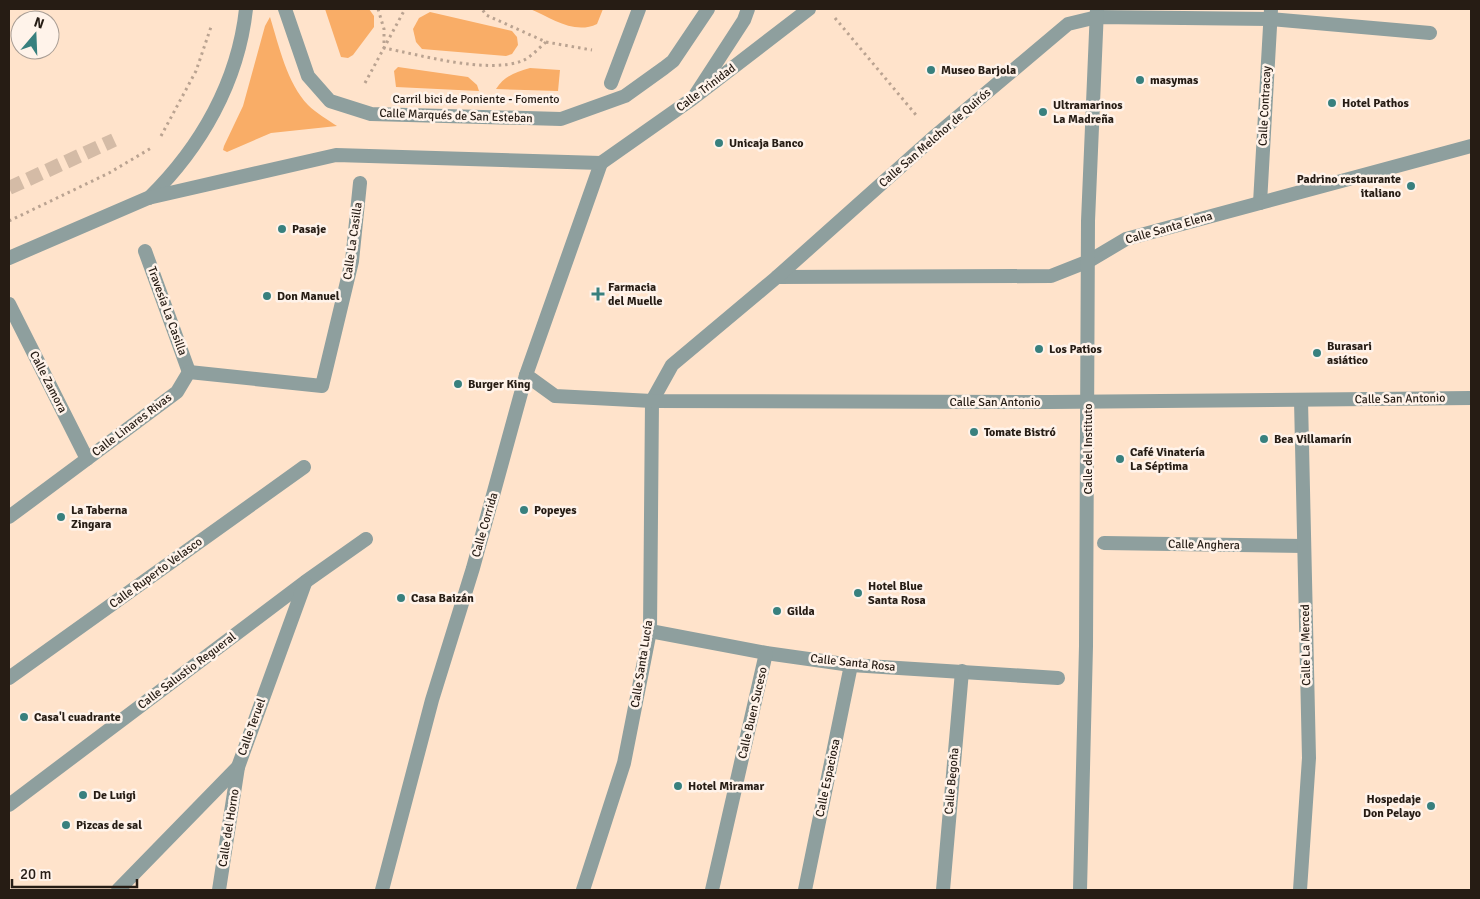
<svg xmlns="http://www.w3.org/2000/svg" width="1480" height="899" font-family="Signika,sans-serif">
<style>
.green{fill:#f9ad67}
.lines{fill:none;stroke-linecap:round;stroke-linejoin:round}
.pedestrian-tunnel{stroke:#d4bba6;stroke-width:14;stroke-dasharray:14 7;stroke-linecap:butt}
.path{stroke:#baa391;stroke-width:3;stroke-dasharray:2.5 4;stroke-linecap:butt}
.pedestrian{stroke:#8e9f9e;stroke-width:14}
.minor{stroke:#8e9f9e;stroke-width:14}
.tertiary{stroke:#8e9f9e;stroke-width:14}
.poi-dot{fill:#38807e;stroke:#fff3ea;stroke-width:2}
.labels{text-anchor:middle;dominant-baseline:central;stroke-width:5;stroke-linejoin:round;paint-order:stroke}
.poi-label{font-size:12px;font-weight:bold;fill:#261c14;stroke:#fff3ea;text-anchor:start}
.street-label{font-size:12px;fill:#261c14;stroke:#fff3ea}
</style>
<rect width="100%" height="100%" fill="#ffe3cb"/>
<g class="green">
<polygon points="325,9 369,9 374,16 374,27 353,55 348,58 341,57"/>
<path d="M530,9H603L597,24C574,35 552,18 530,9Z"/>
<polygon points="430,12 512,31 517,37 518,45 512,54 506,56 422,49 416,42 413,29 419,18"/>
<path d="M270,17C279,46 287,83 308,105C316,113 328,120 337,126L271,133L227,152L223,150L224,146L243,106L265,26Z"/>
<polygon points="398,67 468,77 477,85 479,91 396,87 394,71"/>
<path d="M530,68L560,70L558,91L496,89C504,76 516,72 530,68Z"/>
</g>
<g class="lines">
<polyline class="pedestrian-tunnel" points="9,188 114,140"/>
<g class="path">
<path d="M378,9L384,29V48C421,55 486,74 522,61C530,58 539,48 546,42L486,15L482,9"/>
<polyline points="835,18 916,115"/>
<polyline points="546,42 592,50"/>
<polyline points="365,83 405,9"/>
<polyline points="161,136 196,71 212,24"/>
<polyline points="9,221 109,173 153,147"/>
</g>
<g class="pedestrian">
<polyline points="611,83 639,9"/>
<polyline points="1260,203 1271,9"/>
<polyline points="145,251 189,372"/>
<polyline points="777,277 1051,276 1089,261 1126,239 1471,146"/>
<polyline points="87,459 177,392 189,372 322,386 352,261 360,183"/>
<polyline points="1104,543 1304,546"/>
<polyline points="650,631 766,653 851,665 1058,678"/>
<polyline points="9,678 304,467"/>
<polyline points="9,805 305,582 366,539"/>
<polyline points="118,890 238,767 305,583"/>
<polyline points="219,890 238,767"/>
<polyline points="382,890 432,700 473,568 526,375"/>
<polyline points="583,890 624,763 650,631 652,401 672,365 777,277 935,136 1068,24 1097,17 1270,19 1430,33"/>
<polyline points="712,890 766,653"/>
<polyline points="805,890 851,665"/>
<polyline points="943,890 962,671"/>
<polyline points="1300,890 1309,758 1301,400"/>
</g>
<g class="minor">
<polyline points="285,9 308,76 330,101 371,114 561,119 625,96 664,68 673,61 708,9"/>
<polyline points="694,97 744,20 748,9"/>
<polyline points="601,163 526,375 555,396 652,401 1050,402 1471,398"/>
<polyline points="9,304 87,459 9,517"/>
<polyline points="1080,890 1086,646 1088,221 1097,9"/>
</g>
<g class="tertiary">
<path d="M149,198C201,147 238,82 246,9"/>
<polyline points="9,258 148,198 336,155 601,163 692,99 809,9"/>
</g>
</g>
<g class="poi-dot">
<circle cx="931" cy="70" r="5"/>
<circle cx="1140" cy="80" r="5"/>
<circle cx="1332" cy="103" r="5"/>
<circle cx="1043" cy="112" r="5"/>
<circle cx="719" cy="143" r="5"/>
<circle cx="1411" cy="186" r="5"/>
<circle cx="282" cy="229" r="5"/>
<path d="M595.5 286.5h5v5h5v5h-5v5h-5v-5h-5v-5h5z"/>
<circle cx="267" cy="296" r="5"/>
<circle cx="1039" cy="349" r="5"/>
<circle cx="1317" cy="353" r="5"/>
<circle cx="458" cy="384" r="5"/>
<circle cx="974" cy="432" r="5"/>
<circle cx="1264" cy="439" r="5"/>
<circle cx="1120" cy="459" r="5"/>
<circle cx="524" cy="510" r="5"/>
<circle cx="61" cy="517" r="5"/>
<circle cx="858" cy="593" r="5"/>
<circle cx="401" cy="598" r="5"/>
<circle cx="777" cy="611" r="5"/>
<circle cx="24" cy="717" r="5"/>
<circle cx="678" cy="786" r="5"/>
<circle cx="83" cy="795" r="5"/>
<circle cx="1431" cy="806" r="5"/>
<circle cx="66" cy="825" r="5"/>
</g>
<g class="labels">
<g class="poi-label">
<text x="941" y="70">Museo Barjola</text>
<text x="1150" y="80">masymas</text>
<text x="1342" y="103">Hotel Pathos</text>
<text x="1053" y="105">Ultramarinos<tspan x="1053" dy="14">La Madreña</tspan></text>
<text x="729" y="143">Unicaja Banco</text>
<text x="1401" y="179" text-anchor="end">Padrino restaurante<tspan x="1401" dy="14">italiano</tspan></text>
<text x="292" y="229">Pasaje</text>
<text x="608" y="287">Farmacia<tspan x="608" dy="14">del Muelle</tspan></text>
<text x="277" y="296">Don Manuel</text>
<text x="1327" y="346">Burasari<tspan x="1327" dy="14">asiático</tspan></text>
<text x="1049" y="349">Los Patios</text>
<text x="468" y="384">Burger King</text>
<text x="984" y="432">Tomate Bistró</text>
<text x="1274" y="439">Bea Villamarín</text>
<text x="1130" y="452">Café Vinatería<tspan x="1130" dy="14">La Séptima</tspan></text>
<text x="71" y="510">La Taberna<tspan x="71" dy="14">Zingara</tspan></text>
<text x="534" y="510">Popeyes</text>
<text x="868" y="586">Hotel Blue<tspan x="868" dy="14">Santa Rosa</tspan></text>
<text x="411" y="598">Casa Baizán</text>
<text x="787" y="611">Gilda</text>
<text x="34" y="717">Casa'l cuadrante</text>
<text x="688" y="786">Hotel Miramar</text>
<text x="93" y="795">De Luigi</text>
<text x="1421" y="799" text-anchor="end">Hospedaje<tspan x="1421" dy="14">Don Pelayo</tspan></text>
<text x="76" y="825">Pizcas de sal</text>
</g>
<g class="street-label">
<text transform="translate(706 88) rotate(-37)">Calle Trinidad</text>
<text x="476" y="99">Carril bici de Poniente - Fomento</text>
<text transform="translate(1265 106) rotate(-87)">Calle Contracay</text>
<text transform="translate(456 116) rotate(2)">Calle Marqués de San Esteban</text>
<text transform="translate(935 138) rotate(-41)">Calle San Melchor de Quirós</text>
<text transform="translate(1169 228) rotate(-16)">Calle Santa Elena</text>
<text transform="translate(353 241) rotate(-82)">Calle La Casilla</text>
<text transform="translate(167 311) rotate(70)">Travesía La Casilla</text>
<text transform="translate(48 382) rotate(63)">Calle Zamora</text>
<text transform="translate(1400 399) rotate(-1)">Calle San Antonio</text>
<text x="995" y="402">Calle San Antonio</text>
<text transform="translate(132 425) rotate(-37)">Calle Linares Rivas</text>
<text transform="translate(1088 449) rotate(-90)">Calle del Instituto</text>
<text transform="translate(485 525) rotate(-74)">Calle Corrida</text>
<text transform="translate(1204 545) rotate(1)">Calle Anghera</text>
<text transform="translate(156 573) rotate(-36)">Calle Ruperto Velasco</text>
<text transform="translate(1306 645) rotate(-91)">Calle La Merced</text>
<text transform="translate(853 663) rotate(6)">Calle Santa Rosa</text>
<text transform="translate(642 664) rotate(-81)">Calle Santa Lucía</text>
<text transform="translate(187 671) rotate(-37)">Calle Salustio Regueral</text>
<text transform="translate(753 713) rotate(-77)">Calle Buen Suceso</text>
<text transform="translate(252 727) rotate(-70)">Calle Teruel</text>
<text transform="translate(828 778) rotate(-78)">Calle Espaciosa</text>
<text transform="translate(952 781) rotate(-85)">Calle Begoña</text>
<text transform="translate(229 828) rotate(-81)">Calle del Horno</text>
</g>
</g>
<rect width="1480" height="899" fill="none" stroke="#261c14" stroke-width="20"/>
<g transform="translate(35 35) rotate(19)"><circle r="24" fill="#fff3ea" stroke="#a89d94"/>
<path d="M0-4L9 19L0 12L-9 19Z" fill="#38807e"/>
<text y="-8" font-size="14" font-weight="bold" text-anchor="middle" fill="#261c14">N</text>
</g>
<path d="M12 879v8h125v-8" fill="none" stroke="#261c14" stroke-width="2.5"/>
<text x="20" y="879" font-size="15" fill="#261c14" stroke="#fff3ea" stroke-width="4" paint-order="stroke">20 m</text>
</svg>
